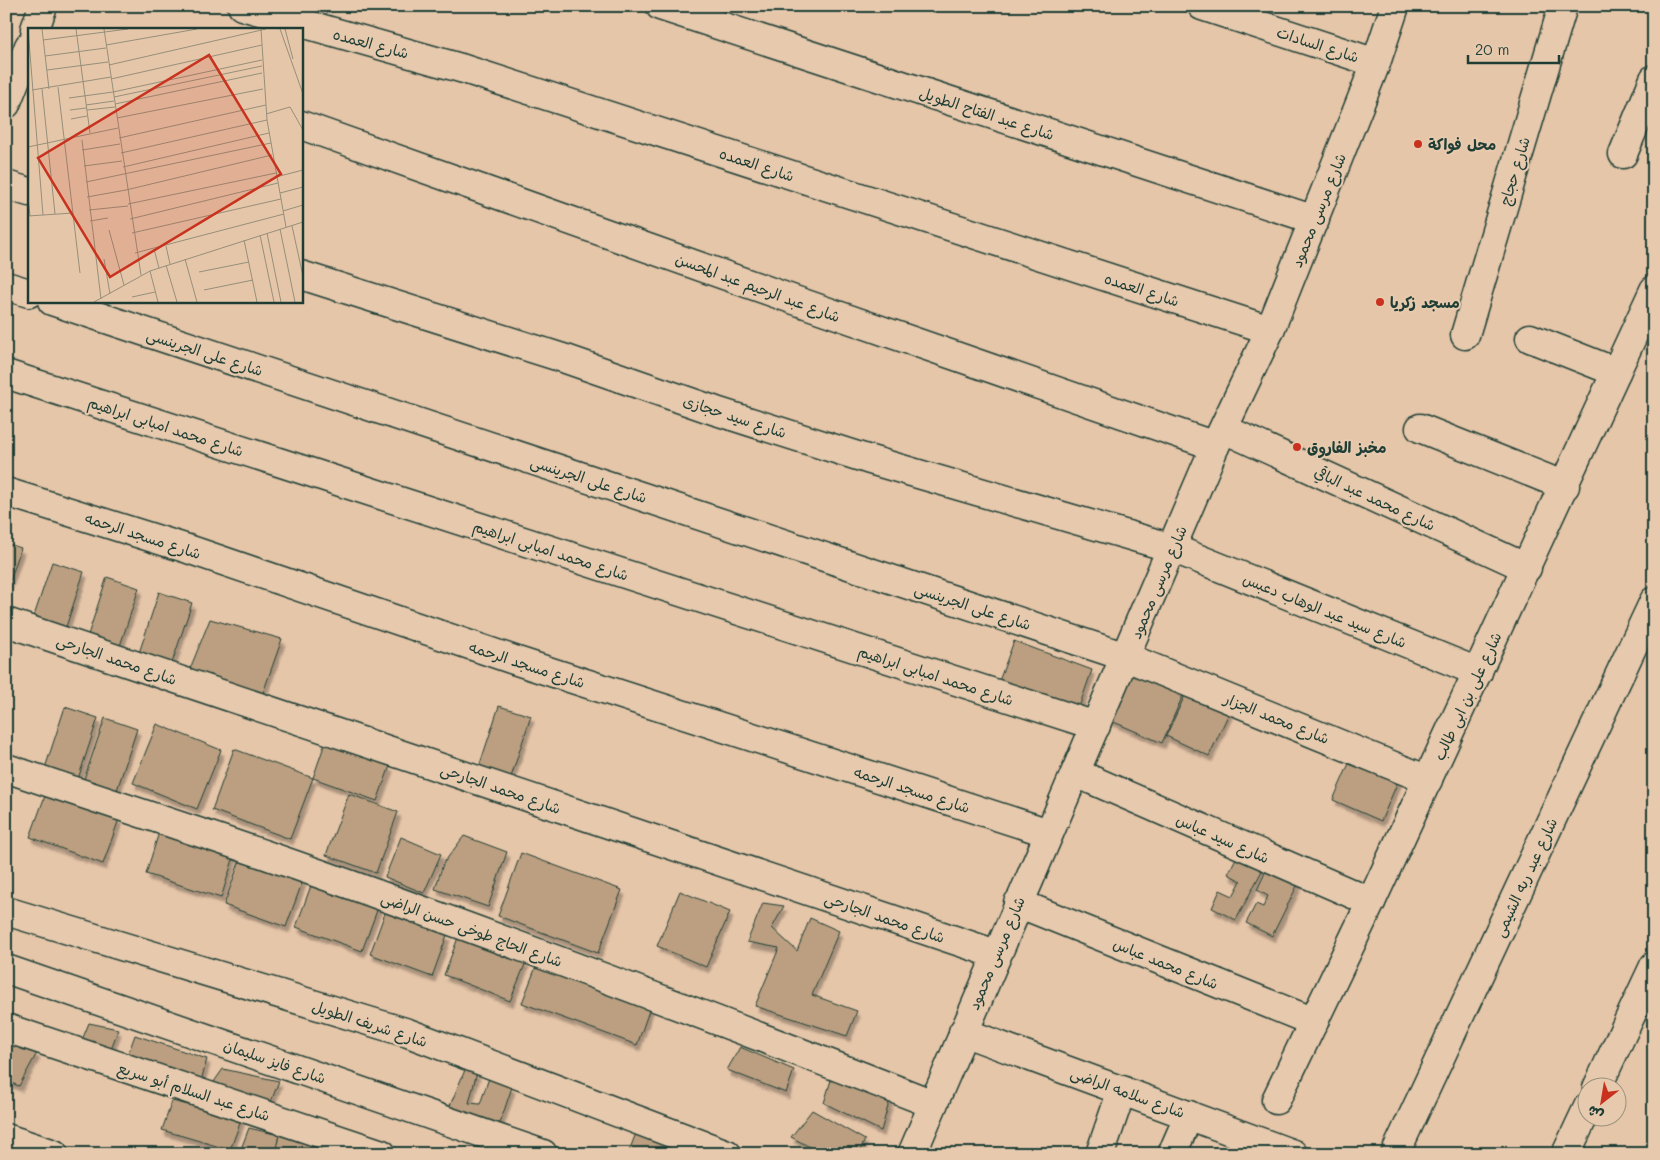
<svg xmlns="http://www.w3.org/2000/svg" width="1660" height="1160" font-family="Mali,'Playpen Sans Arabic',sans-serif">
<style>
.building{fill:#bb9f80;stroke:#1f3d34;filter:url(#shadow)}
.lines{fill:none;stroke-linecap:round;stroke-linejoin:round}
.minor-casing{stroke:#1f3d34;stroke-width:31}
.minor{stroke:#e7caae;stroke-width:28}
.poi-dot{fill:#c8321e;stroke:#e7caae;stroke-width:2}
.labels{text-anchor:middle;dominant-baseline:central;stroke-width:4;stroke-linejoin:round;paint-order:stroke}
.street-label{font-size:15px;fill:#1f3d34;stroke:#e7caae}
.poi-label{font-size:15px;font-weight:bold;fill:#1f3d34;stroke:#e7caae;text-anchor:start}
.inset-road{fill:none;stroke:#968f7a;stroke-width:1}
.view{fill:#c8321e;fill-opacity:0.15;stroke:#c8321e;stroke-width:2.5}
.inset-edge{fill:none;stroke:#1f3d34;stroke-width:2.5}
</style>
<defs>
<filter id="shadow"><feDropShadow dx="3" dy="5.5" stdDeviation="1" flood-color="#0004"/></filter>
</defs>
<rect width="100%" height="100%" fill="#e6c6a9"/>
<filter id="ink" filterUnits="userSpaceOnUse"><feTurbulence type="fractalNoise" baseFrequency=".02" numOctaves="2"/><feDisplacementMap in="SourceGraphic" scale="10" xChannelSelector="R" yChannelSelector="G"/><feConvolveMatrix kernelMatrix="1 2 1 2 8 2 1 2 1" color-interpolation-filters="sRGB"/></filter>
<g filter="url(#ink)">
<g class="building">
<polygon points="6,543 21,548 6,593"/>
<polygon points="52,562 84,572 64,633 32,622"/>
<polygon points="107,577 139,588 119,649 87,638"/>
<polygon points="159,592 192,603 172,663 139,653"/>
<polygon points="210,619 282,639 263,693 190,669"/>
<polygon points="1014,641 1092,670 1078,710 999,681"/>
<polygon points="1129,669 1184,693 1162,743 1107,719"/>
<polygon points="1187,691 1230,711 1209,756 1166,736"/>
<polygon points="499,706 531,716 511,777 479,767"/>
<polygon points="65,707 98,718 78,779 45,768"/>
<polygon points="105,718 137,729 117,790 84,779"/>
<polygon points="157,724 221,750 197,809 133,783"/>
<polygon points="325,743 390,766 377,801 313,778"/>
<polygon points="234,749 313,778 290,839 212,810"/>
<polygon points="1354,752 1402,772 1381,821 1333,800"/>
<polygon points="46,793 119,819 103,864 30,837"/>
<polygon points="349,794 398,812 376,873 326,855"/>
<polygon points="160,829 235,853 221,898 146,874"/>
<polygon points="464,836 507,852 488,907 435,889 443,864"/>
<polygon points="401,837 441,854 424,893 385,877"/>
<polygon points="1239,852 1265,865 1236,920 1212,908 1220,890 1233,896 1241,881 1228,874"/>
<polygon points="521,853 622,890 598,953 498,916"/>
<polygon points="241,857 303,880 286,927 224,905"/>
<polygon points="1270,862 1301,878 1272,936 1246,923 1256,904 1263,907 1268,896 1257,890"/>
<polygon points="313,880 379,905 362,951 296,927"/>
<polygon points="680,891 730,912 706,967 657,946"/>
<polygon points="763,903 784,906 772,928 797,951 810,918 839,931 812,995 857,1011 847,1036 755,1006 779,948 747,942"/>
<polygon points="385,913 447,935 432,977 370,954"/>
<polygon points="459,935 526,962 510,1001 444,975"/>
<polygon points="537,964 651,1005 637,1045 522,1003"/>
<polygon points="89,1023 118,1029 107,1062 77,1052"/>
<polygon points="135,1035 207,1059 201,1081 127,1057"/>
<polygon points="6,1042 37,1053 19,1086 6,1081"/>
<polygon points="740,1047 794,1070 786,1093 727,1070"/>
<polygon points="223,1069 279,1081 269,1107 211,1086"/>
<polygon points="465,1070 477,1072 469,1103 480,1104 489,1078 512,1087 499,1126 449,1108"/>
<polygon points="831,1080 890,1099 881,1131 824,1103"/>
<polygon points="172,1101 242,1118 230,1150 162,1130"/>
<polygon points="812,1110 865,1140 858,1154 823,1154 791,1137"/>
<polygon points="249,1128 279,1135 275,1154 239,1154"/>
<polygon points="636,1133 692,1154 628,1154"/>
<polygon points="279,1135 336,1152 275,1154"/>
</g>
<g class="lines">
<g class="minor-casing">
<g id="minor">
<polyline points="242,6 464,69 1270,330"/>
<polyline points="660,6 1315,220"/>
<polyline points="1202,6 1376,63"/>
<polyline points="35,29 43,6"/>
<polyline points="6,104 29,46"/>
<polyline points="301,125 800,302 1215,446"/>
<polyline points="1623,154 1654,79"/>
<polyline points="6,185 29,192"/>
<polyline points="301,275 566,359 716,411 867,459 1172,548 1478,672"/>
<polyline points="6,286 29,293"/>
<polyline points="52,301 1126,657 1428,780"/>
<polyline points="1465,335 1563,6"/>
<polyline points="1530,338 1616,372"/>
<polyline points="6,374 1096,726"/>
<polyline points="1420,428 1565,486"/>
<polyline points="1224,429 1527,568"/>
<polyline points="6,492 188,549 517,661 1049,833"/>
<polyline points="6,622 996,954"/>
<path d="M6,768C94,798 182,826 269,856C493,934 713,1018 933,1104"/>
<polyline points="1076,773 1371,902"/>
<polyline points="1018,903 1314,1022"/>
<polyline points="6,911 408,1033 727,1154"/>
<polyline points="6,969 543,1154"/>
<polyline points="6,1028 382,1154"/>
<polyline points="963,1032 1293,1154"/>
<polyline points="1597,1088 1654,966"/>
<polyline points="1276,1100 1371,902 1654,290"/>
<polyline points="6,1138 54,1154"/>
<polyline points="912,1154 1215,446 1270,330 1376,63 1395,6"/>
<polyline points="1100,1154 1122,1090"/>
<polyline points="1172,1154 1189,1115"/>
<polyline points="1395,1154 1654,601"/>
<polyline points="1566,1154 1588,1107"/>
</g>
</g>
<use href="#minor" class="minor"/>
</g>
</g>
<g class="poi-dot">
<circle cx="1418" cy="144" r="5"/>
<circle cx="1380" cy="302" r="5"/>
<circle cx="1297" cy="447" r="5"/>
</g>
<g class="labels">
<g class="street-label">
<text transform="translate(371 43) rotate(15)">شارع العمده</text>
<text transform="translate(1318 44) rotate(18)">شارع السادات</text>
<text transform="translate(987 113) rotate(18)">شارع عبد الفتاح الطويل</text>
<text transform="translate(757 164) rotate(18)">شارع العمده</text>
<text transform="translate(1514 171) rotate(-73)">شارع حجاج</text>
<text transform="translate(1318 210) rotate(-68)">شارع مرسى محمود</text>
<text transform="translate(758 287) rotate(20)">شارع عبد الرحيم عبد المحسن</text>
<text transform="translate(1142 289) rotate(18)">شارع العمده</text>
<text transform="translate(205 352) rotate(18)">شارع على الجرينسى</text>
<text transform="translate(735 416) rotate(18)">شارع سيد حجازى</text>
<text transform="translate(166 426) rotate(18)">شارع محمد امبابى ابراهيم</text>
<text transform="translate(589 479) rotate(18)">شارع على الجرينسى</text>
<text transform="translate(1375 498) rotate(25)">شارع محمد عبد الباقي</text>
<text transform="translate(143 535) rotate(18)">شارع مسجد الرحمه</text>
<text transform="translate(551 550) rotate(18)">شارع محمد امبابى ابراهيم</text>
<text transform="translate(1158 582) rotate(-67)">شارع مرسى محمود</text>
<text transform="translate(973 606) rotate(18)">شارع على الجرينسى</text>
<text transform="translate(1325 610) rotate(22)">شارع سيد عبد الوهاب دعبس</text>
<text transform="translate(117 659) rotate(19)">شارع محمد الجارحى</text>
<text transform="translate(527 664) rotate(18)">شارع مسجد الرحمه</text>
<text transform="translate(936 675) rotate(18)">شارع محمد امبابى ابراهيم</text>
<text transform="translate(1467 696) rotate(-65)">شارع على بن ابى طالب</text>
<text transform="translate(1277 718) rotate(22)">شارع محمد الجزار</text>
<text transform="translate(501 788) rotate(19)">شارع محمد الجارحى</text>
<text transform="translate(912 789) rotate(18)">شارع مسجد الرحمه</text>
<text transform="translate(1223 838) rotate(24)">شارع سيد عباس</text>
<text transform="translate(1525 877) rotate(-65)">شارع عبد ربه الشيمى</text>
<text transform="translate(885 917) rotate(19)">شارع محمد الجارحى</text>
<text transform="translate(472 929) rotate(20)">شارع الحاج طوخى حسن الراضى</text>
<text transform="translate(996 953) rotate(-67)">شارع مرسى محمود</text>
<text transform="translate(1166 963) rotate(22)">شارع محمد عباس</text>
<text transform="translate(370 1023) rotate(18)">شارع شريف الطويل</text>
<text transform="translate(275 1061) rotate(19)">شارع فايز سليمان</text>
<text transform="translate(194 1091) rotate(18)">شارع عبد السلام أبو سريع</text>
<text transform="translate(1128 1092) rotate(20)">شارع سلامه الراضى</text>
</g>
<g class="poi-label">
<text x="1428" y="144">محل فواكة</text>
<text x="1390" y="302">مسجد زكريا</text>
<text x="1307" y="447">مخبز الفاروق</text>
</g>
</g>
<g transform="translate(28 28)">
<rect width="275" height="275" fill="#e6c6a9"/>
<path class="inset-road" d="M0,1L15,187M14,1L21,61M48,1L62,105M76,1L113,247M233,1L239,92L258,199M252,1L275,66M257,1L265,31M15,12L100,1M78,17L169,1M17,28L78,20M81,37L238,1M19,42L80,34M83,51L234,17M30,59L52,245M14,61L27,186M4,62L83,49M86,69L234,38M41,70L85,64L234,32M87,76L234,45M58,77L86,73M42,82L58,80M59,82L87,79M238,86L262,79L275,102M89,90L235,61M43,91L59,88M91,110L238,77M54,112L73,271M0,119L90,100M54,122L92,116M93,125L239,92M56,138L94,133M95,139L241,105M248,149L275,142M58,154L243,115M252,165L275,159M0,169L2,188M59,169L98,162L244,127M100,176L248,145M61,182L100,178M255,183L275,177M0,188L45,185M102,191L250,155M62,193L80,190M264,198L275,248M252,201L267,274M81,202L96,257M104,205L253,171M239,205L253,274M232,207L246,274M216,212L229,274M138,218L142,236M126,221L131,240M107,225L256,186M76,231L82,266M157,231L169,274M138,237L149,274M122,243L130,274M171,244L221,234M176,262L225,252M104,269L127,264M66,274L122,243L275,194"/>
<path class="view" d="M181,27L253,146L82,249L10,130Z"/>
<rect width="275" height="275" class="inset-edge"/>
</g>
<rect width="1660" height="1160" fill="none" stroke="#e7caae" stroke-width="25"/>
<rect x="12" y="12" width="1635" height="1135" fill="none" stroke="#1f3d34" stroke-width="2" filter="url(#ink)"/>
<g transform="translate(1602 1102) rotate(211)"><circle r="24" fill="#e7caae" stroke="#97927d"/>
<path d="M0-4L9 19L0 12L-9 19Z" fill="#c8321e"/>
<text y="-8" font-size="14" font-weight="bold" text-anchor="middle" fill="#1f3d34">ش</text>
</g>
<path d="M1468 55v8h91v-8" fill="none" stroke="#1f3d34" stroke-width="2.5"/>
<text x="1475" y="55" font-size="15" fill="#1f3d34" stroke="#e7caae" stroke-width="4" paint-order="stroke">20 m</text>
</svg>
